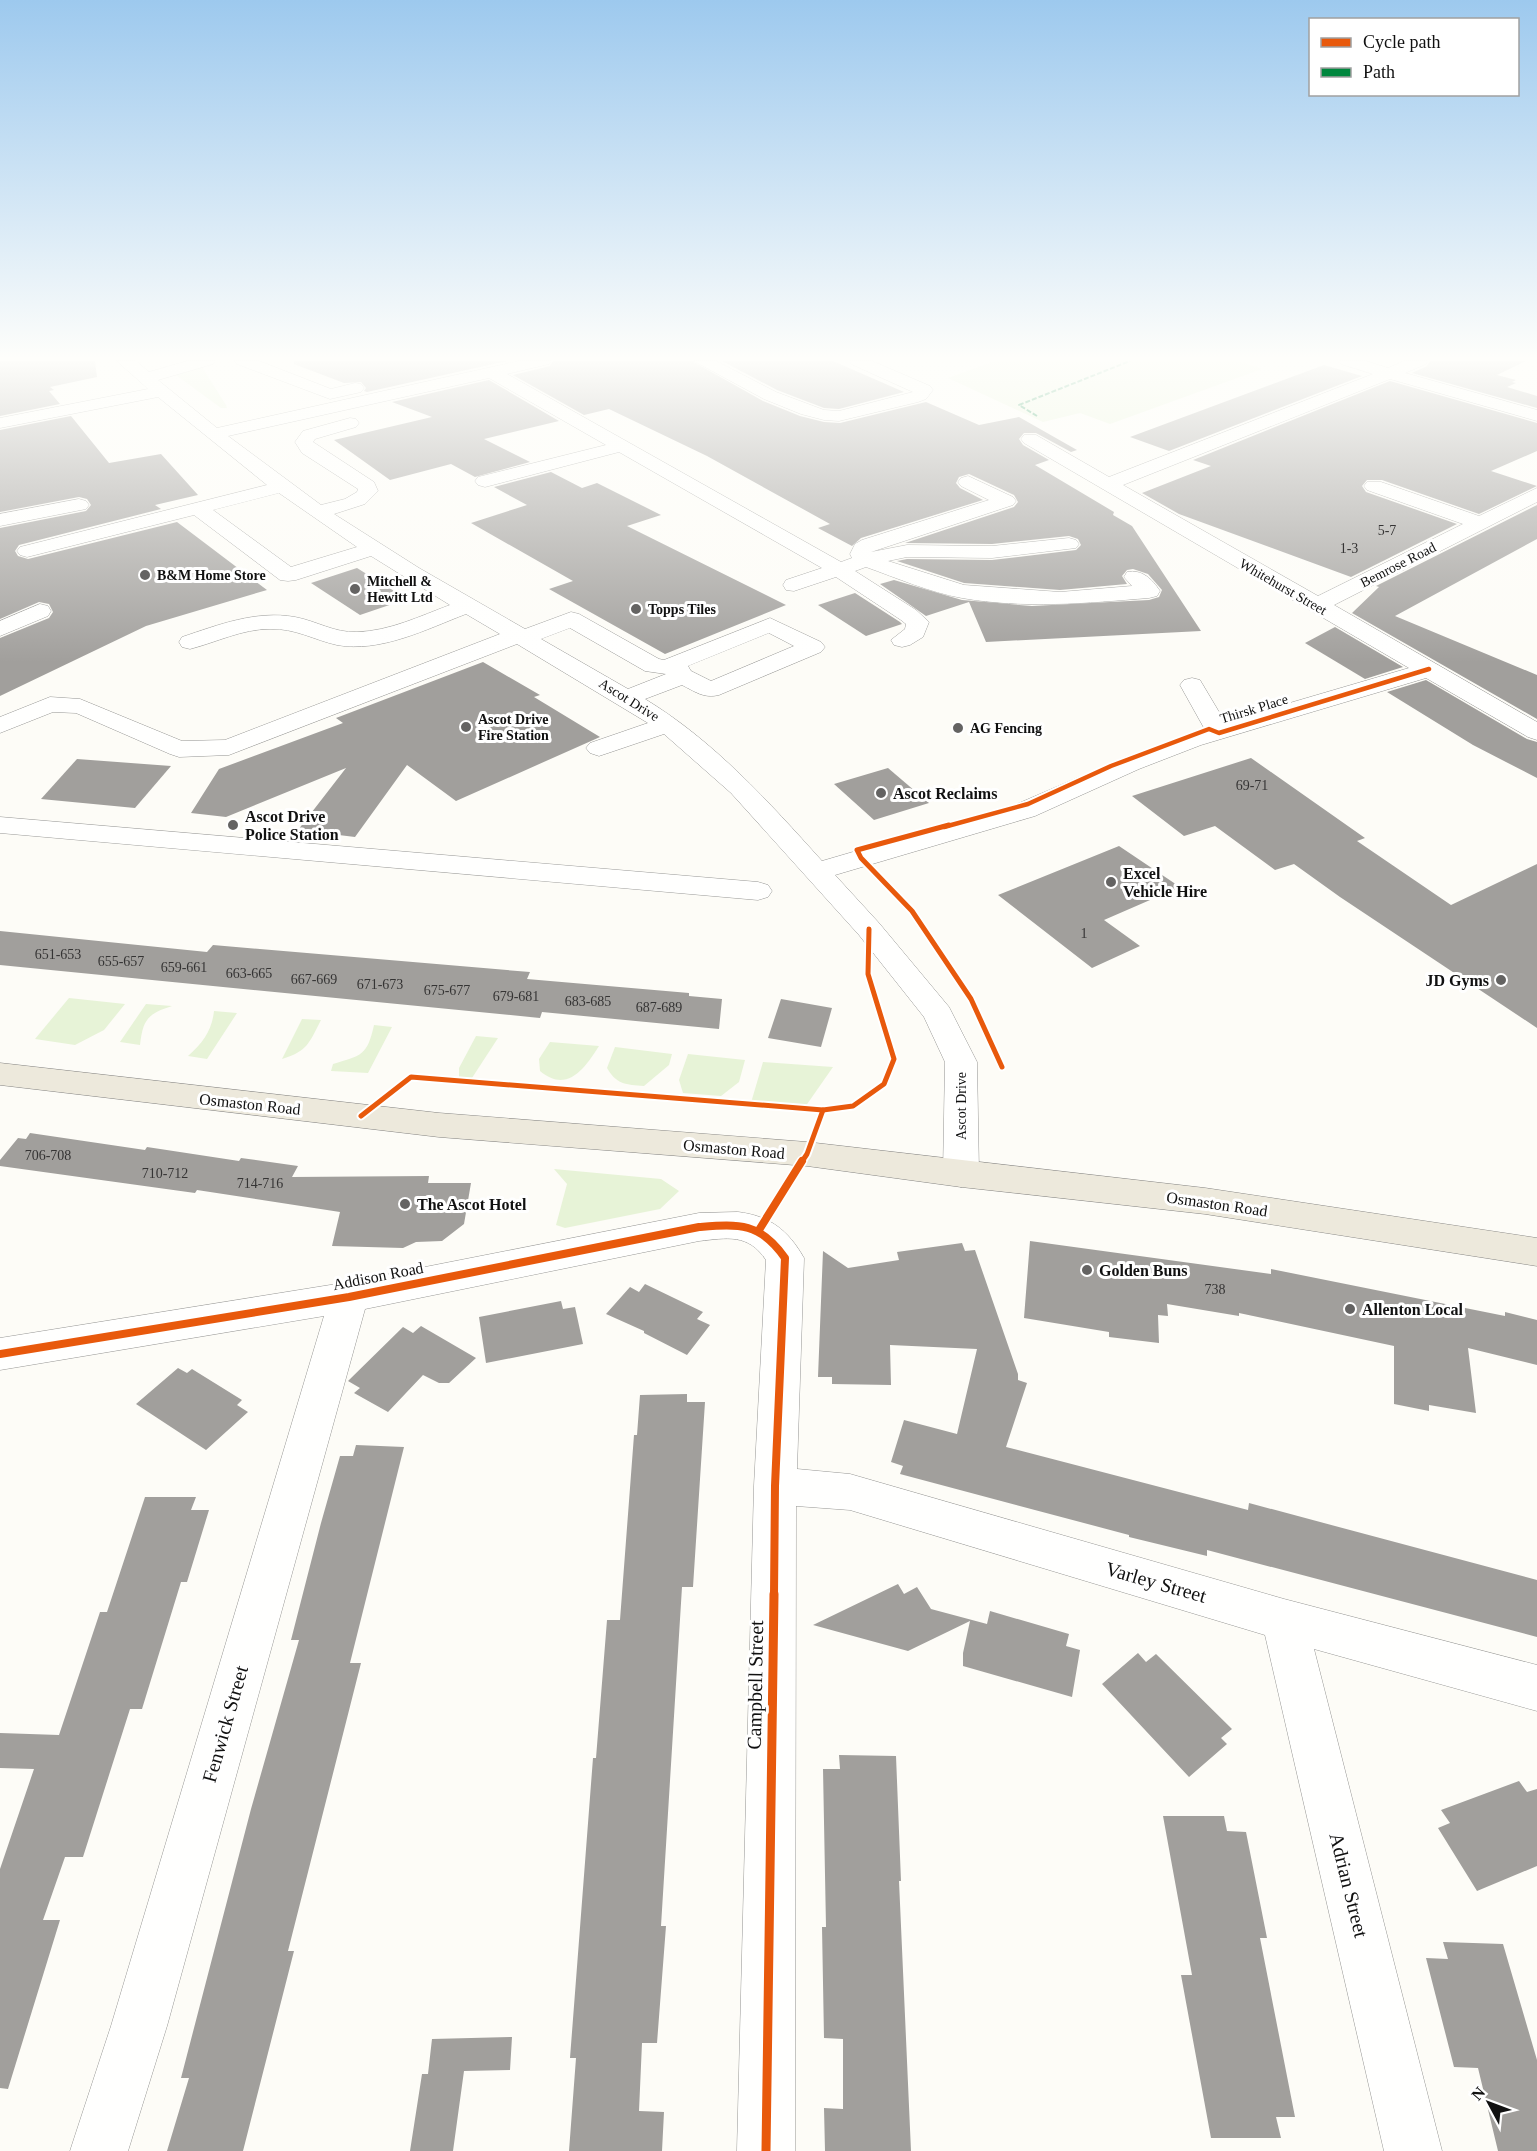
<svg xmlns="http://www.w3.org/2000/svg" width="1537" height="2151" font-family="'Times New Roman',serif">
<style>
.green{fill:#e7f3d7}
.building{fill:#a19f9c}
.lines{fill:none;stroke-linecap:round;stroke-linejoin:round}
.minor-casing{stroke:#979795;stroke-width:1}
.major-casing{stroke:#858482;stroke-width:1}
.minor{fill:#fffffe;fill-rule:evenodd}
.major{fill:#ede9dc;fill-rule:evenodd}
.quiet{stroke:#00873e;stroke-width:2;stroke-dasharray:5 2;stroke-linecap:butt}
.cycleway-far3-casing{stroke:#fff;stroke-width:8}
.cycleway-far2-casing{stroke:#fff;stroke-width:9}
.cycleway-far1-casing{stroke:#fff;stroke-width:11}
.cycleway-casing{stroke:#fff;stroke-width:13}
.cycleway-far3{stroke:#e8590c;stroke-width:4.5}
.cycleway-far2{stroke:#e8590c;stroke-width:5}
.cycleway-far1{stroke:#e8590c;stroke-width:8}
.cycleway{stroke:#e8590c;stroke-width:9}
.poi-dot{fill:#646362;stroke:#fff;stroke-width:2}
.labels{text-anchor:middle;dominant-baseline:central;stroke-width:6;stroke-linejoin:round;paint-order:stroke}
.number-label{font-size:14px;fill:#353434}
.far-street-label{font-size:14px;fill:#111;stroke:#fff}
.far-poi-label{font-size:14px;font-weight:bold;fill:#111;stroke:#fff;text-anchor:start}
.poi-label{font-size:16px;font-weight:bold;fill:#111;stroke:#fff;text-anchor:start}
.street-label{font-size:16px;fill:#111;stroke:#fff}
.near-street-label{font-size:20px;fill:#111;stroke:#fff}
</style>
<rect width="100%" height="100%" fill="#fdfcf7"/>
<g class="green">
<polygon points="995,361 1238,361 1262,369 1110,424 1080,413 1043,422 948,378"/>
<polygon points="202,367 226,405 227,408 221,408 176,375"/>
<polygon points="69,998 125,1004 104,1030 75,1045 35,1039"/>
<path d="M146,1004L172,1006C147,1014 143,1020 140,1045L120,1042Z"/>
<path d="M214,1011L237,1013L207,1059L188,1056C203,1043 212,1030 214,1011Z"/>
<path d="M302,1019L321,1020C309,1043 308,1051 282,1059Z"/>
<path d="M374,1025L392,1027L368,1073L331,1071L333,1064C362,1055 367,1056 374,1025Z"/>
<polygon points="476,1036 498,1038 470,1081 459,1082 459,1068"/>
<path d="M550,1042L599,1046C585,1068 567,1094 540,1071L539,1059Z"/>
<path d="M615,1047L672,1054L669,1065L644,1086C626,1085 616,1084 607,1068Z"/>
<polygon points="688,1054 745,1060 739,1082 721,1096 683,1093 679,1080"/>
<polygon points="763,1062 833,1067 803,1110 750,1106"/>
<polygon points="554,1169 661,1179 679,1191 660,1209 565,1228 556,1225 567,1184"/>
</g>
<g class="building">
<polygon points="0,361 95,361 97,377 50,387 54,390 49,391 60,404 0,416"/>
<polygon points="294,361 507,361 367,392 364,391 366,388 361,382 344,383 294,364"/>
<polygon points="553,361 692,361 763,401 800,416 824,422 840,423 926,402 979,425 1019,417 1077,450 1071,452 1036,433 1024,433 1019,439 1023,445 1049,460 1035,465 1114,512 1113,515 1132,526 1201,631 986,642 969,602 926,616 880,584 894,580 962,600 1032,606 1149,600 1159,597 1162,590 1148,574 1133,569 1127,570 1122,576 1127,584 1060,590 964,583 897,561 907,559 992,560 1076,550 1081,545 1078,539 1069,536 992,544 905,543 1014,507 1018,502 1014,495 969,474 959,477 956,483 960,488 983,500 861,538 852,546 818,528 830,524 707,456 609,409 584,415 513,375 550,366"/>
<polygon points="722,361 833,361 904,392 839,409 824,408 777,390"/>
<polygon points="1430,361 1526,361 1497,375 1516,380 1512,382 1516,383 1507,387 1537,396 1537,408 1412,373 1427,366"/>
<polygon points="1324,365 1362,376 1169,451 1130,437"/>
<polygon points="489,380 559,421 484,439 530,462 475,477 451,464 390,480 334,440 432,417 392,402"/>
<polygon points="1390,381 1537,423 1537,451 1491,471 1537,486 1479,514 1382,480 1367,480 1362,486 1366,492 1457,524 1351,577 1179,514 1142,493 1211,466 1193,460"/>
<polygon points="71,416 109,463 161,454 198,495 155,505 161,509 19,545 15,551 18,556 28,559 177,522 267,590 146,626 0,696 0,638 49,618 53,612 49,604 39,602 0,619 0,528 86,511 91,505 87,499 79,497 0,512 0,430"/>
<polygon points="551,472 582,488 597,483 661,515 627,526 786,605 665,654 549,589 573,581 471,523 527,505 494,487"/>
<polygon points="1537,505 1537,539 1395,616 1537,675 1537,719 1352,613 1379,587 1376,586"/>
<polygon points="357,568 407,599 360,615 311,583"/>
<polygon points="855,593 900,622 902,624 866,636 818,605"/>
<polygon points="1335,627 1403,667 1365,679 1305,643"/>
<polygon points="483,662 540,695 534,697 600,737 456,801 407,765 355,837 298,830 346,768 226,817 191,813 219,769 343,723 336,718"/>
<polygon points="1426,680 1527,739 1537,742 1537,778 1473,745 1387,692"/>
<polygon points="1251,758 1365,838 1357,841 1451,905 1537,864 1537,1028 1340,897 1294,864 1275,870 1215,826 1184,836 1132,796"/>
<polygon points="77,759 171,766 135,808 41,799"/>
<polygon points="888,768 929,803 874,820 834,784"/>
<polygon points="1119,846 1180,887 1104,920 1140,946 1092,968 998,895"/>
<polygon points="0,931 207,952 213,945 530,972 527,979 689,993 689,996 722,999 719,1029 542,1012 540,1018 0,965"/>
<polygon points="781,999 832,1008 821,1047 768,1038"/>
<polygon points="30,1133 145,1150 147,1147 239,1161 241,1158 298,1166 292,1177 429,1176 428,1183 471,1183 464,1224 442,1241 416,1242 403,1248 332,1246 340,1212 197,1190 195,1193 0,1166 0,1160 18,1138 26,1139"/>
<polygon points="1030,1241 1271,1274 1271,1269 1505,1316 1505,1312 1537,1320 1537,1365 1468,1348 1476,1413 1429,1405 1429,1411 1394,1404 1394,1346 1239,1313 1239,1316 1167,1304 1168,1316 1158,1315 1159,1343 1109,1337 1109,1332 1024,1318"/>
<polygon points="962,1243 965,1251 975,1250 1018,1374 1018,1380 1027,1383 1006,1447 1248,1510 1249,1503 1537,1580 1537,1637 1207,1550 1207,1556 1129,1537 1129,1535 900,1474 903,1466 891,1462 904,1420 957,1434 977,1349 890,1345 891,1385 832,1384 832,1377 818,1377 823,1251 848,1268 899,1260 897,1252"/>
<polygon points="645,1284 703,1312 697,1319 710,1325 687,1355 644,1333 644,1331 606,1314 630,1287 639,1292"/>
<polygon points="561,1301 563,1309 575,1307 583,1344 486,1363 479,1317"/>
<polygon points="421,1326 476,1358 449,1383 439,1383 423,1375 388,1412 354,1393 360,1388 348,1381 403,1327 413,1333"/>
<polygon points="178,1368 187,1373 192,1369 242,1400 237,1405 248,1412 206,1450 136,1404"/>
<polygon points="687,1394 687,1402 705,1402 693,1587 682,1587 661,1926 666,1926 657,2043 642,2043 639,2111 664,2112 662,2151 569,2151 576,2058 570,2058 593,1758 596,1758 607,1620 620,1620 634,1435 637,1435 640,1395"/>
<polygon points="356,1445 404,1447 350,1663 361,1663 288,1951 294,1951 243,2151 167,2151 189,2078 181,2078 251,1809 299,1640 291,1640 321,1523 340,1456 353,1456"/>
<polygon points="145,1497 196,1497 191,1510 209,1510 187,1582 181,1582 142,1709 130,1709 83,1857 65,1857 43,1920 60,1920 8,2089 0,2088 0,1869 34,1769 0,1768 0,1733 59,1735 100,1612 107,1612"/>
<polygon points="898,1584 904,1594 917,1587 931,1609 987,1624 990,1611 1069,1634 1066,1646 1080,1650 1072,1697 963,1666 963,1653 970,1621 908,1651 813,1625"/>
<polygon points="1138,1653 1146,1662 1156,1654 1232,1729 1221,1738 1227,1744 1189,1777 1102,1684"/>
<polygon points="839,1755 896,1756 901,1881 899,1881 911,2151 825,2151 824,2108 843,2109 843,2039 824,2038 822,1927 826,1927 823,1769 840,1769"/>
<polygon points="1519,1781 1527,1792 1537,1789 1537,1866 1477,1891 1438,1828 1450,1823 1441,1810"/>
<polygon points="1163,1816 1224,1816 1227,1831 1246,1832 1267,1938 1260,1938 1295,2117 1276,2117 1281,2138 1211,2138 1181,1975 1192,1975"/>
<polygon points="1443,1942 1503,1944 1537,2060 1537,2151 1498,2151 1478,2068 1454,2067 1426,1958 1448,1959"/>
<polygon points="512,2037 510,2070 464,2071 453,2151 410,2151 422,2074 428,2074 432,2039"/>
</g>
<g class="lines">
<g class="minor-casing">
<g id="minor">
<path d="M117,361H136L149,372L187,361H215L213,364L158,380L217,428L519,361H551L549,364L507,374L841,562L852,558L850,554L855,544L862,540L989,500L961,486L958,482L961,478L968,476L1013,497L1016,501L1013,505L871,552L907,545L992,546L1069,538L1076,540L1079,544L1076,548L992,558L907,557L888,561L964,585L1060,592L1132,586L1124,577L1127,572C1142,569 1152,579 1160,591L1157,596L1149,598C1087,603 1024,609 962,598C929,592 897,578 866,567L855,571L916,610L929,622L923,637L910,645L902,647L894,645L891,640L905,629L906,624L901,620L836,577L794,591L786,590L783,585L786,580L822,568L619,452L485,487L478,485L475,481L478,477L606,445L489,378L228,436L321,505L345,499L357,492L358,489L302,453L295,442L303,431L350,418L356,419L359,423L356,427L315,439L313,442L374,482L378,491L365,504L334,514L419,568L525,629L571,612L579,614L659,659L664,660L770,618L821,642L825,647L821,652L719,695C704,699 694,691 682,685L645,699C714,741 768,801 822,861L1017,804L1121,759L1204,728L1180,685L1184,680L1192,678L1200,680L1225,722L1409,668L1024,443L1021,439L1024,435H1036L1109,477L1373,374L1341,364L1339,361H1366L1388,368L1404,361H1428L1426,364L1405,373L1537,410V421L1390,379L1123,485L1318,596L1463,524L1367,490L1364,486L1367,482H1381L1479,516L1537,488V502L1334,605L1537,722V740L1528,737L1426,678L1201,745L1139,769L1035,816L835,875L879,923L949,1007L977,1062L979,1174L973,1183L961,1187L949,1183L943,1174L945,1062L924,1017L859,935L731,793L664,734L608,753L599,756L590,753L586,748L590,743L648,723L517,644L229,755L179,757L170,754L76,713L53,712L0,733V717L50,697L80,699L182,741L225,740L500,634L466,614C427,629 380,653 337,645C314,640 295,628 270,629C242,629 217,642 190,649L182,647L179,642L182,637C218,625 256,610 295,617C317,621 334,633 357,632C390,631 420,616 450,605L371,556L296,580L288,581L280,580L194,515L27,557L20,555L17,551L20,547L267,485L158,397L0,428V418L148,389ZM279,493L357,547L291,567L213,510ZM570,628L645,671L666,674L628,689L541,639ZM769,633L794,646L711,681L691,671L688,666Z"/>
<polygon points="235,361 259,361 331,389 355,383 361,384 364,388 361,392 330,399 237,364"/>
<polygon points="694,361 716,361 776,392 824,410 839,411 913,392 851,364 849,361 872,361 930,386 933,390 926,399 918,402 839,421 824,420 801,414 764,399"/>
<polygon points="79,499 86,501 89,505 86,509 0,526 0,514"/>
<polygon points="40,604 48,606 51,611 48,616 0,636 0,621"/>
<polygon points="0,817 758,882 768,885 772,891 768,897 758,900 0,833"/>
<path d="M738,1212C770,1216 788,1230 804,1258L797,1469L850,1474L1284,1599L1537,1665V1711L1314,1649L1442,2151H1384L1265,1635L850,1510L796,1506L795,2151H737L754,1486L766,1260C748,1233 727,1238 699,1241L365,1309L167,2026L128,2151H70L111,2026L324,1316L0,1370V1338L349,1282L699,1213Z"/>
</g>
</g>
<g class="major-casing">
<polygon id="major" points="0,1063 439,1113 807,1142 1205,1188 1537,1238 1537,1266 1205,1214 961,1187 807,1166 439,1137 0,1085"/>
</g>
<use href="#minor" class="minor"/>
<use href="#major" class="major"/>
<polyline class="quiet" points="1037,416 1019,405 1130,361"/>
<g class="cycleway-far3-casing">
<polyline id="cycleway-far3" points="944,827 1028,804 1111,766 1209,729 1219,733 1429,669"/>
</g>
<g class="cycleway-far2-casing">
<g id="cycleway-far2">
<polyline points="949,825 857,850 861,858 912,911 971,999 1002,1067"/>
<polyline points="361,1116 411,1077 823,1110 853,1106 884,1084 894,1059 868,974 869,929"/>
<polyline points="801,1163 807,1154 823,1110"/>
</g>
</g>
<g class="cycleway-far1-casing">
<g id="cycleway-far1">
<polyline points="759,1230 802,1161"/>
<path d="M0,1354L349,1297L699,1227C739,1224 760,1222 785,1258L775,1486L774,1595"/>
</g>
</g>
<g class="cycleway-casing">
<polyline id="cycleway" points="766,2151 774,1594"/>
</g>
<use href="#cycleway-far3" class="cycleway-far3"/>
<use href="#cycleway-far2" class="cycleway-far2"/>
<use href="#cycleway-far1" class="cycleway-far1"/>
<use href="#cycleway" class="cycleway"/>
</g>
<linearGradient id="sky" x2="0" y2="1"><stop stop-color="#9dc9ee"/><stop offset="0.54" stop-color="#fefefb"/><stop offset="1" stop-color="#fefefb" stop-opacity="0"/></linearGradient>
<rect width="1537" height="663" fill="url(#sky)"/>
<g class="poi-dot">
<circle cx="145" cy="575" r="6"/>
<circle cx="355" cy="589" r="6"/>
<circle cx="636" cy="609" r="6"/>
<circle cx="466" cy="727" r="6"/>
<circle cx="958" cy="728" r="6"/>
<circle cx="881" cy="793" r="6"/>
<circle cx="233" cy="825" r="6"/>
<circle cx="1111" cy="882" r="6"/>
<circle cx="1501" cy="980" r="6"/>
<circle cx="405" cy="1204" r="6"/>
<circle cx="1087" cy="1270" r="6"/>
<circle cx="1350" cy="1309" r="6"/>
</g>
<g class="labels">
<g class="number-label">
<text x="1387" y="530">5-7</text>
<text x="1349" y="548">1-3</text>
<text x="1252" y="785">69-71</text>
<text x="1084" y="933">1</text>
<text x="58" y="954">651-653</text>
<text x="121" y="961">655-657</text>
<text x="184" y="967">659-661</text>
<text x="249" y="973">663-665</text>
<text x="314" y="979">667-669</text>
<text x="380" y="984">671-673</text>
<text x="447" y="990">675-677</text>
<text x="516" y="996">679-681</text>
<text x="588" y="1001">683-685</text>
<text x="659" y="1007">687-689</text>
<text x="48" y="1155">706-708</text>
<text x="165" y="1173">710-712</text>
<text x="260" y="1183">714-716</text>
<text x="1215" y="1289">738</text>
</g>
<g class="far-street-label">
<text transform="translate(1398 565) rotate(-27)">Bemrose Road</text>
<text transform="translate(1283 587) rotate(30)">Whitehurst Street</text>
<text transform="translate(629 700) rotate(32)">Ascot Drive</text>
<text transform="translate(1254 709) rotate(-17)">Thirsk Place</text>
<text transform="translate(961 1106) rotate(-90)">Ascot Drive</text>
</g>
<g class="far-poi-label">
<text x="157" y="575">B&amp;M Home Store</text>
<text x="367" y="581">Mitchell &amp;<tspan x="367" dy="16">Hewitt Ltd</tspan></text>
<text x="648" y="609">Topps Tiles</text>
<text x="478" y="719">Ascot Drive<tspan x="478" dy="16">Fire Station</tspan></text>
<text x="970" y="728">AG Fencing</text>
</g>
<g class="poi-label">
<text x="893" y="793">Ascot Reclaims</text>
<text x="245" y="816">Ascot Drive<tspan x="245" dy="18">Police Station</tspan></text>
<text x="1123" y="873">Excel<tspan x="1123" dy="18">Vehicle Hire</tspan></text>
<text x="1489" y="980" text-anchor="end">JD Gyms</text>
<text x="417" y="1204">The Ascot Hotel</text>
<text x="1099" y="1270">Golden Buns</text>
<text x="1362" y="1309">Allenton Local</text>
</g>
<g class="street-label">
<text transform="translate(250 1104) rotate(6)">Osmaston Road</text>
<text transform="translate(734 1149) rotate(5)">Osmaston Road</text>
<text transform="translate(1217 1204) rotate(8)">Osmaston Road</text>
<text transform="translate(378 1276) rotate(-11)">Addison Road</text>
</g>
<g class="near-street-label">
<text transform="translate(1156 1582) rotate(16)">Varley Street</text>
<text transform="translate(755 1685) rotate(-89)">Campbell Street</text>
<text transform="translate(225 1724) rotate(-74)">Fenwick Street</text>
<text transform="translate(1349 1885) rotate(76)">Adrian Street</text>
</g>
</g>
<rect x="1309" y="18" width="210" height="78" fill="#ffffff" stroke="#a0a0a0" stroke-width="1.5"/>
<rect x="1321" y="38" width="30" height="9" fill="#e8590c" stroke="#a0a0a0" stroke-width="1.5"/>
<text x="1363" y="48" font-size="18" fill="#111111">Cycle path</text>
<rect x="1321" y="68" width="30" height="9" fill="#00873e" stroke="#a0a0a0" stroke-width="1.5"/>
<text x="1363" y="78" font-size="18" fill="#111111">Path</text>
<g transform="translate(1489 2103) rotate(311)" stroke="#ffffff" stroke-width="4.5" paint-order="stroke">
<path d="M0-4.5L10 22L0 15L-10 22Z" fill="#111111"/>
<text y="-9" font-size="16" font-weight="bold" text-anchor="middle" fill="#111111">N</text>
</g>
</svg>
